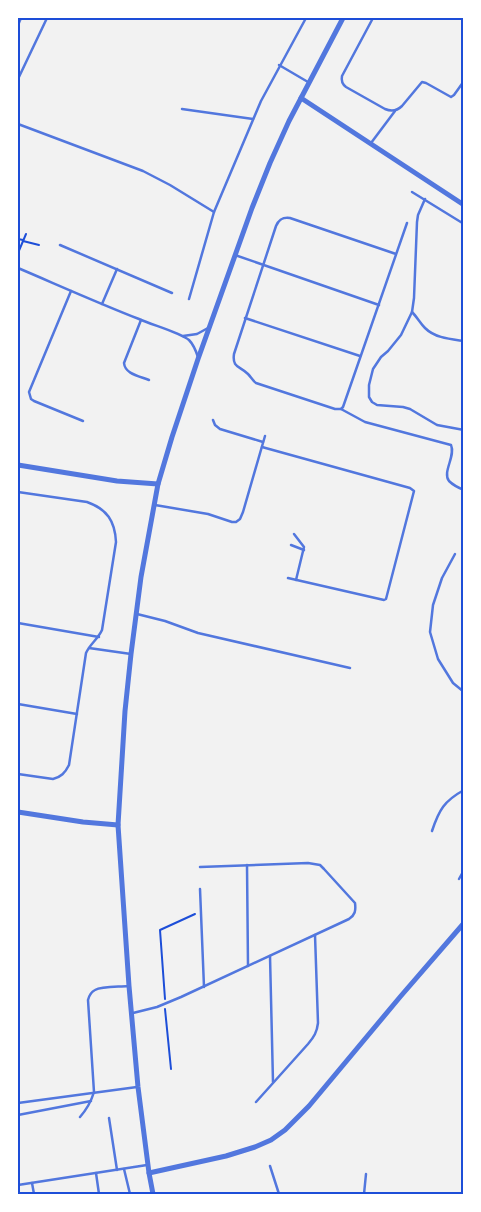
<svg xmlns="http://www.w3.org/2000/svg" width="481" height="1212" font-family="Arial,sans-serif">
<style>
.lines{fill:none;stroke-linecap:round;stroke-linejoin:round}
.path{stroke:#1d4ed8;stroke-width:2}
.service{stroke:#5277de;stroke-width:2.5}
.minor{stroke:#5277de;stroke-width:5}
.neatline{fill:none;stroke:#1d4ed8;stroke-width:2}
</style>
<rect width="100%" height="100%" fill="#f2f2f2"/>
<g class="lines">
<g class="path">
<polyline points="18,239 23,240"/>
<polyline points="23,241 39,245"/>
<polyline points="18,253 26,234"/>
<polyline points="165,999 160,930 195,914"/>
<polyline points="165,1009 171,1069"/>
</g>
<g class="service">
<path d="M373,18L342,76C341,81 342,84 346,87L385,109C392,112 397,111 402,106L422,82L426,83L451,97L454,95L464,81"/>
<polyline points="18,25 21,18"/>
<polyline points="279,65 308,82"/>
<polyline points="18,79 47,18"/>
<polyline points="182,109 253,119"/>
<polyline points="18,124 143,171 170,185 214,212"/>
<polyline points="371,143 395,111"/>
<polyline points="412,192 464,224"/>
<polyline points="425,199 418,215 417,222 414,298 412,312 401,335 388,351 381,357 373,369 369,385 369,397 372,402 377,405 403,407 410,409 437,425 464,430"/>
<polyline points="60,245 172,293"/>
<path d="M396,254L290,218C283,217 279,219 276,226L234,354C232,368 240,366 248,374C251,377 252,380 256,383L335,409H341L343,407L407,223"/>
<polyline points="235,255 379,305"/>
<path d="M18,268C58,285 98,303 139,319C152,325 179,332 189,340C194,345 196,351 198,357"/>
<polyline points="71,291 29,392 31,399 34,401 83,421"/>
<polyline points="189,299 214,212 261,101 306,18"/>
<polyline points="102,304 117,269"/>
<path d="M412,312C417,317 420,323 425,328C435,338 450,339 464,341"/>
<polyline points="245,318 360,356"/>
<path d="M141,320L124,363C125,374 139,376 149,380"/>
<polyline points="183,336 197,334 208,328"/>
<path d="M341,409L365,422L451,445C456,456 442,472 449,481C453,485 459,488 464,490"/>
<polyline points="213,420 215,425 220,429 263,442"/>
<polyline points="262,447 410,488 414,491 386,599 384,600 288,578"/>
<path d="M18,492L87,502C107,509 115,521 116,542L102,630C98,639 90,644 86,653L69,765C65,773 61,777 53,779L18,774"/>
<polyline points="155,505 208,514 232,522 236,522 240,519 243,512 265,436"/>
<polyline points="294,534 304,547 296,580"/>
<polyline points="291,545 304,550"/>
<polyline points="455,554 442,578 433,605 430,632 438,659 453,683 464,692"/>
<polyline points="137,614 165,621 198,633 350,668"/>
<polyline points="18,623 99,637"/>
<polyline points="89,648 131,654"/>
<polyline points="18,704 77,714"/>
<polyline points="463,771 464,771"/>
<path d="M432,831C439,810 444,801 464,790"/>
<polyline points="247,865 248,966"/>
<polyline points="459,879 464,870"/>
<polyline points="200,889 204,987"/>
<polyline points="270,956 273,1082"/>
<path d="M133,1013L157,1007L181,997L349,919C355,915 356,911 355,903L324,869L320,865L308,863L200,867"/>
<path d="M256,1102L308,1044C314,1037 317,1032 318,1023L315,935"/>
<polyline points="18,1103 137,1087"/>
<polyline points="18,1115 91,1101"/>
<path d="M80,1117C87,1109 91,1102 94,1092L88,1000C89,996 91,992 95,990C102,986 119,987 128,986"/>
<polyline points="109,1118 117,1170"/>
<polyline points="270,1166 279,1194"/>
<polyline points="124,1169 130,1194"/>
<polyline points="96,1173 99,1194"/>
<polyline points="32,1183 34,1194"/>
<polyline points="18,1185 147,1165"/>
<polyline points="343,1194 345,1194"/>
<polyline points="364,1194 366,1174"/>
</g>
<g class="minor">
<polyline points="301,98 464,205"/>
<polyline points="18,465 117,481 158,484"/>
<polyline points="18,812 83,822 118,825"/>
<polyline points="149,1173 226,1156 255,1147 271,1140 285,1130 309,1106 400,997 464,923"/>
<polyline points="153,1194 149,1173 138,1087 129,986 118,825 125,711 131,654 141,577 158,484 172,437 198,359 252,208 270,163 289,121 343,18"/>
</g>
</g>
<rect width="481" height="1212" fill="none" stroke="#ffffff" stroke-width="38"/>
<rect x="19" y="19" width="443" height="1174" class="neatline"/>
</svg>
